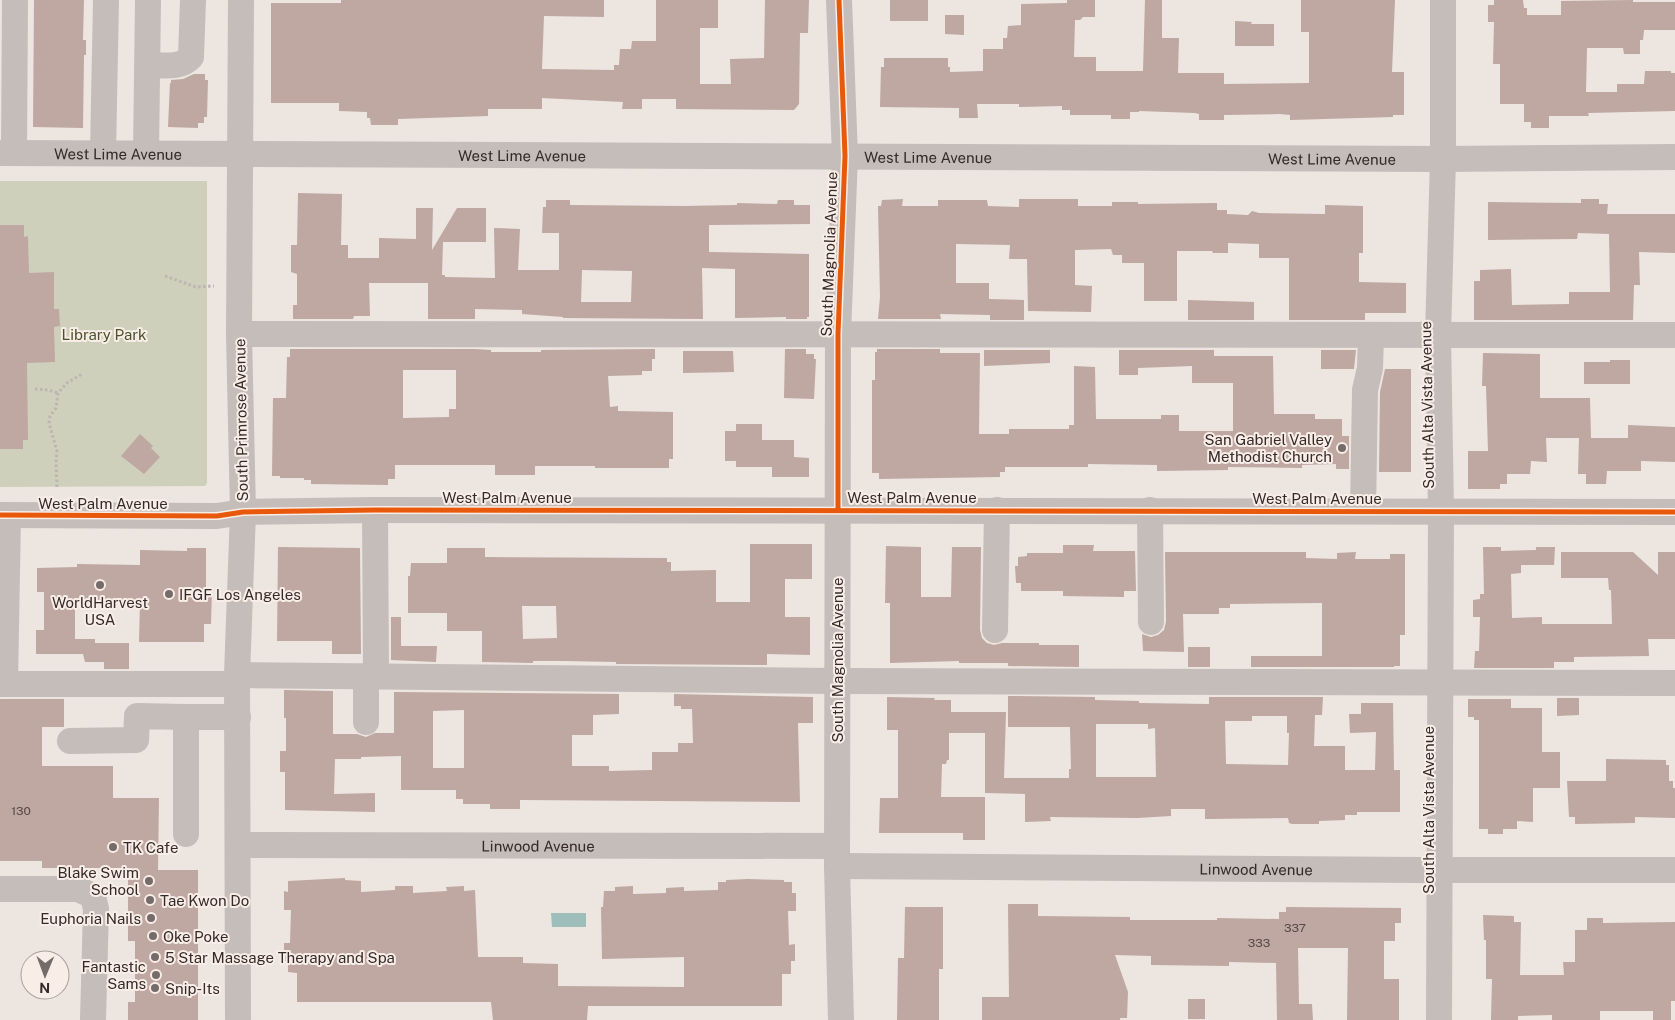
<svg xmlns="http://www.w3.org/2000/svg" width="1675" height="1020" font-family="'Public Sans',sans-serif">
<style>
.green{fill:#cfd0bb}
.water{fill:#9dbeba}
.building{fill:#bfa7a2;fill-rule:evenodd}
.lines{fill:none;stroke-linecap:round;stroke-linejoin:round}
.path{stroke:#bdb5b2;stroke-width:3;stroke-dasharray:2.5 2.5;stroke-linecap:butt}
.minor{stroke:#c4bdb9;stroke-width:26}
.cycleway-casing{stroke:#f9eee7;stroke-width:8}
.cycleway{stroke:#e8590c;stroke-width:5}
.poi-dot{fill:#756b68;stroke:#f9eee7;stroke-width:2}
.labels{text-anchor:middle;dominant-baseline:central;stroke-width:4;stroke-linejoin:round;paint-order:stroke}
.number-label{font-size:12px;fill:#584946}
.street-label{font-size:15px;fill:#352a28;stroke:#f9eee7}
.park-label{font-size:15px;fill:#49522c;stroke:#f9eee7}
.poi-label{font-size:15px;fill:#352a28;stroke:#f9eee7;text-anchor:start}
</style>
<rect width="100%" height="100%" fill="#ece5e0"/>
<polygon class="green" points="0,181 207,181 207,483 205,486 0,487"/>
<polygon class="water" points="551,913 586,913 586,927 552,927"/>
<g class="building">
<polygon points="34,0 84,0 83,40 86,40 86,55 84,55 83,128 33,127"/>
<polygon points="341,0 604,0 604,17 544,16 542,69 614,70 614,65 619,65 620,49 631,49 632,41 656,41 656,0 718,0 718,28 700,28 700,84 731,84 730,59 764,58 765,0 809,0 808,33 800,33 799,104 794,110 676,109 676,99 642,99 642,109 622,109 623,102 542,98 542,109 488,109 488,116 398,119 398,125 371,125 370,118 367,118 367,112 339,111 339,103 271,103 271,3 341,3"/>
<rect x="890" y="0" width="38" height="21"/>
<polygon points="1067,0 1095,0 1095,17 1083,17 1080,20 1075,20 1074,57 1096,57 1096,71 1143,71 1145,0 1162,0 1162,38 1179,38 1178,73 1224,73 1224,84 1309,83 1309,32 1301,32 1301,0 1395,0 1392,72 1404,72 1404,115 1393,115 1393,117 1290,120 1290,115 1280,114 1224,115 1224,120 1199,120 1199,114 1195,113 1139,111 1139,112 1130,112 1130,119 1111,119 1111,115 1070,115 1070,110 1062,110 1062,106 1019,107 1019,104 977,104 978,118 959,118 959,108 880,107 881,67 884,67 884,58 948,58 948,67 950,67 950,72 983,71 983,49 1003,49 1003,38 1007,38 1008,26 1021,25 1021,4 1067,3"/>
<polygon points="1494,0 1523,0 1524,8 1527,8 1527,15 1561,15 1561,1 1633,0 1633,2 1675,2 1675,30 1644,30 1643,40 1640,40 1640,54 1624,54 1623,48 1587,48 1586,92 1617,92 1617,84 1644,84 1645,71 1671,71 1671,73 1675,73 1675,111 1588,113 1589,116 1549,116 1549,128 1531,128 1531,122 1524,122 1524,104 1500,104 1500,64 1493,64 1494,22 1488,22 1488,5 1494,5"/>
<polygon points="945,15 964,15 964,35 945,34"/>
<polygon points="1235,21 1252,22 1251,24 1274,24 1274,46 1235,46"/>
<polygon points="194,74 205,74 205,80 208,80 207,117 204,117 204,123 198,123 198,128 168,127 170,83 171,83 171,80 183,79"/>
<path d="M298,193L342,194L341,245H348V258H379V238L416,239V208H433L432,250L457,208H486V242H443L442,275H445V277L495,278L494,228L520,229L518,270H559V233H542L543,207H546V200H570V205L684,206L737,205V203L777,204L778,200H794V205H810V224L709,225V252L809,254V317H807V319H786V317L735,318V269L702,268L703,319L563,318V317L522,314V310L475,309V319H428V283H369L370,316H354L353,319H293V305H297V274L291,272V245H297ZM582,270L632,271L631,302H581Z"/>
<polygon points="903,199 902,206 938,206 938,200 987,200 988,206 1019,207 1019,199 1078,199 1078,206 1112,206 1112,202 1138,202 1138,204 1217,203 1217,210 1227,210 1227,214 1248,215 1252,211 1259,213 1325,214 1325,205 1363,206 1363,253 1359,253 1359,282 1406,283 1406,313 1365,313 1365,320 1289,320 1289,258 1259,258 1259,244 1228,243 1228,253 1213,253 1212,251 1177,251 1177,301 1144,301 1144,263 1122,263 1122,255 1113,255 1111,249 1075,250 1075,285 1092,286 1091,312 1028,311 1027,259 1009,259 1010,245 956,244 956,283 989,283 989,299 1024,300 1024,320 990,320 990,315 940,314 941,319 878,319 880,297 878,206 881,206 882,200"/>
<polygon points="1581,199 1599,199 1599,204 1608,204 1607,214 1675,214 1675,253 1639,252 1640,285 1634,285 1633,320 1474,320 1474,281 1480,281 1480,270 1511,269 1512,305 1569,304 1569,292 1610,292 1609,234 1578,233 1577,239 1488,240 1488,202 1581,203"/>
<polygon points="0,225 24,225 24,237 28,236 29,273 54,272 54,309 59,309 60,326 54,327 55,362 27,363 28,440 23,440 23,449 0,449"/>
<polygon points="1188,300 1254,302 1254,320 1188,320"/>
<path d="M290,349H475L491,350V352H541V350L655,349V359H652V371H642V375L608,376L610,407L618,406V411L673,412V459H669V468H595V466H535V475H495V465H395V479H388V485L311,484V480H304V478H280V476H272L273,398H286L287,357H290ZM403,370H456V409H449V417L403,418Z"/>
<polygon points="785,349 806,349 806,354 814,354 814,359 816,359 814,399 784,398"/>
<polygon points="877,349 940,349 940,353 980,353 979,434 1009,434 1009,429 1069,429 1069,425 1074,425 1074,366 1095,367 1096,419 1161,419 1161,415 1179,415 1179,431 1233,431 1233,383 1192,383 1192,366 1138,368 1138,375 1119,375 1119,350 1214,350 1214,356 1273,356 1274,414 1315,414 1315,419 1342,419 1342,436 1349,436 1349,469 1336,469 1336,464 1302,465 1302,468 1228,467 1228,470 1157,471 1157,465 1088,464 1088,467 1005,467 1005,472 1000,472 1000,477 879,479 879,473 872,473 872,380 875,380 875,352 877,352"/>
<polygon points="984,350 1050,350 1050,363 984,366"/>
<polygon points="1321,350 1356,350 1354,369 1321,369"/>
<polygon points="683,351 733,351 734,372 683,373"/>
<polygon points="1483,353 1540,354 1540,398 1590,398 1591,438 1546,438 1547,462 1531,461 1530,474 1507,474 1507,484 1500,484 1500,489 1468,489 1468,451 1488,451 1486,386 1482,386"/>
<polygon points="1610,360 1630,360 1630,384 1584,384 1584,362 1610,362"/>
<polygon points="1385,369 1411,369 1411,472 1379,472 1380,392"/>
<polygon points="736,424 762,424 762,440 794,440 794,457 809,458 809,477 772,477 772,467 736,467 736,461 725,461 725,431 736,431"/>
<polygon points="1628,425 1675,427 1675,462 1641,461 1641,471 1607,471 1606,484 1586,484 1586,474 1578,474 1579,438 1628,438"/>
<polygon points="140,434 153,446 151,448 160,457 144,474 121,456"/>
<path d="M750,544H812V579H785V617H810V655L767,654V665L616,664V662L564,661H533V663L482,662V631H447V613H408V576H410L411,563H447V548H485V557L667,558V562H671V571L716,570V602H750ZM522,606H556L557,638L523,639Z"/>
<polygon points="1063,545 1094,545 1093,551 1135,551 1136,591 1124,591 1124,597 1063,596 1063,591 1021,591 1021,583 1016,583 1015,566 1018,566 1018,557 1027,556 1027,553 1063,553"/>
<polygon points="886,546 921,547 921,597 951,597 952,547 981,547 980,630 982,638 987,643 994,645 1002,643 1039,643 1039,645 1079,645 1079,667 1008,666 1008,663 959,663 959,661 890,663 890,603 885,603"/>
<polygon points="278,547 360,548 361,654 332,654 332,641 277,641"/>
<polygon points="1483,547 1501,547 1501,551 1536,550 1536,547 1555,547 1554,565 1521,565 1521,573 1511,574 1512,618 1542,617 1542,624 1612,624 1611,590 1609,590 1608,578 1561,578 1561,552 1633,552 1658,575 1658,552 1675,552 1675,639 1648,639 1649,656 1574,657 1574,662 1554,662 1554,668 1474,668 1475,651 1479,651 1480,617 1473,617 1473,600 1480,599 1480,594 1484,594"/>
<polygon points="187,548 206,548 206,590 212,590 211,624 204,624 204,642 139,642 140,602 75,601 75,639 95,639 95,643 129,643 129,669 104,669 104,662 85,662 83,654 36,654 36,630 44,630 44,592 37,592 37,568 77,567 77,564 140,565 140,550 187,551"/>
<polygon points="1165,552 1306,552 1306,558 1337,559 1337,553 1356,552 1355,559 1390,559 1390,554 1405,554 1405,635 1400,635 1400,666 1394,666 1394,667 1251,667 1251,656 1322,656 1322,603 1230,604 1230,608 1219,608 1219,614 1183,614 1184,652 1143,651 1142,634 1151,637 1158,635 1164,630 1166,622"/>
<polygon points="391,617 401,617 401,646 437,646 436,662 391,660"/>
<rect x="1188" y="647" width="22" height="20"/>
<path d="M284,690L333,691V734H357L366,737L375,733H394V692L619,694V714L593,715V735H572V766H609V771L652,770V752H678V743H693L692,709H681V706H674V694L813,697V723H798L800,802L520,800V809H490V804H463V799H456V790H401V756L361,757V759H335L334,794L375,793V812L285,810V772H280V751H286V718H284ZM464,710V768H433V711Z"/>
<path d="M1008,696L1095,697V700L1139,701V703L1209,704V697H1323L1322,715H1315L1314,746H1345V770H1375L1376,732L1350,733L1349,714H1361V703H1393L1394,770H1400V812H1357V815H1345V820L1319,821V824H1292L1289,823L1288,818L1205,819V809H1171V816L1137,818L1050,817L1051,821L1025,822V794L985,793V733H949V760H947L946,764H942L941,797H985V840H963V833H879L880,798H898V730H887V697L935,698L934,700H951V712H1006L1004,778H1069V769H1071L1070,727H1008ZM1252,716H1287V733H1289L1288,765L1226,764L1225,721H1252ZM1096,724H1148V729L1155,728L1156,777H1096Z"/>
<polygon points="1557,698 1579,698 1579,715 1557,716"/>
<polygon points="0,699 64,699 64,727 42,727 42,766 113,766 113,798 159,798 158,870 198,870 198,1020 128,1020 128,1002 135,1002 135,941 128,941 128,868 42,868 42,861 0,861"/>
<polygon points="1468,699 1511,699 1511,708 1542,708 1542,752 1560,752 1560,788 1533,788 1533,822 1517,821 1517,829 1503,829 1503,834 1488,834 1488,829 1479,829 1479,720 1474,720 1474,717 1468,717"/>
<polygon points="1606,759 1666,760 1666,765 1669,765 1669,781 1673,781 1673,788 1675,788 1675,818 1635,817 1635,823 1575,824 1575,817 1569,817 1567,781 1606,781"/>
<polygon points="345,878 345,880 361,881 361,892 395,890 395,886 413,886 413,893 447,891 446,887 464,886 464,891 475,890 478,957 523,957 523,963 558,964 558,986 684,987 684,957 602,959 601,907 603,907 604,891 615,891 615,887 633,886 633,894 666,893 666,888 684,887 684,891 718,890 718,882 726,882 726,880 748,879 784,880 784,882 792,882 792,893 796,893 796,911 788,911 789,945 795,944 795,961 791,961 791,974 782,974 782,1006 588,1006 587,1020 493,1020 491,1002 297,1002 297,973 288,972 288,961 284,961 284,943 290,943 291,910 284,910 284,891 288,892 288,881"/>
<polygon points="1008,904 1038,904 1038,916 1130,917 1130,920 1217,920 1217,918 1279,919 1279,912 1286,912 1286,907 1401,908 1401,923 1395,923 1395,941 1384,941 1384,979 1399,979 1399,1020 1347,1020 1348,948 1298,948 1299,1004 1312,1004 1313,1020 1277,1020 1276,963 1229,962 1229,966 1151,965 1151,956 1115,955 1128,992 1127,1018 1120,1018 1120,1020 982,1020 982,997 1009,997"/>
<polygon points="905,907 943,907 943,969 939,969 939,1020 897,1020 898,958 904,958"/>
<polygon points="1483,915 1514,916 1514,922 1521,922 1520,975 1564,975 1563,962 1575,962 1575,930 1587,930 1587,918 1603,918 1603,923 1675,922 1675,1001 1671,1001 1671,1020 1653,1020 1653,1011 1600,1011 1600,1020 1552,1020 1552,1015 1518,1016 1518,1020 1491,1020 1492,979 1486,979 1486,940 1484,940"/>
<rect x="1188" y="999" width="17" height="20"/>
</g>
<g class="lines">
<g class="path">
<polyline points="165,276 196,287 214,286"/>
<polyline points="35,389 48,390 58,393"/>
<polyline points="57,487 56,462 57,451 49,423 50,416 56,408 58,393 67,383 82,374"/>
</g>
<g class="minor">
<polyline points="839,0 845,156 838,334 837,866 841,1020"/>
<path d="M148,65C163,65 180,69 191,57L193,0"/>
<path id="s1" d="M0,153L1443,159L1675,157"/>
<polyline points="14,153 15,0"/>
<polyline points="103,153 106,0"/>
<polyline points="146,153 148,0"/>
<polyline points="239,334 1675,335"/>
<polyline points="375,510 376,676"/>
<polyline points="1150,510 1151,622"/>
<polyline points="1363,511 1365,390 1370,368 1371,335"/>
<polyline points="0,515 217,516 243,512 375,510 1675,512"/>
<polyline points="995,630 997,510"/>
<polyline points="237,675 837,681 1675,683"/>
<polyline points="366,676 366,722"/>
<polyline points="0,684 237,684"/>
<polyline points="5,684 8,515"/>
<polyline points="70,741 136,740 137,716 186,717"/>
<polyline points="186,834 186,717 238,717"/>
<path id="s2" d="M238,845L837,846"/>
<path id="s3" d="M837,866L1420,870H1675"/>
<polyline points="0,889 78,889 93,896 96,909 93,1020"/>
<polyline points="238,1020 237,675 243,512 239,334 241,0"/>
<polyline points="1439,1020 1441,511 1438,335 1443,159 1443,0"/>
</g>
<g class="cycleway-casing">
<g id="cycleway">
<polyline points="838,510 838,334 845,156 839,0"/>
<polyline points="0,515 217,516 243,512 375,510 1675,512"/>
</g>
</g>
<use href="#cycleway" class="cycleway"/>
</g>
<g class="poi-dot">
<circle cx="1342" cy="448" r="5"/>
<circle cx="100" cy="585" r="5"/>
<circle cx="169" cy="594" r="5"/>
<circle cx="113" cy="847" r="5"/>
<circle cx="149" cy="881" r="5"/>
<circle cx="150" cy="900" r="5"/>
<circle cx="151" cy="918" r="5"/>
<circle cx="153" cy="936" r="5"/>
<circle cx="155" cy="957" r="5"/>
<circle cx="156" cy="975" r="5"/>
<circle cx="155" cy="988" r="5"/>
</g>
<g class="labels">
<g class="number-label">
<text x="21" y="811">130</text>
<text x="1295" y="928">337</text>
<text x="1259" y="943">333</text>
</g>
<g class="street-label">
<text stroke="none"><textPath href="#s1" startOffset="118">West Lime Avenue</textPath></text>
<text stroke="none"><textPath href="#s1" startOffset="522">West Lime Avenue</textPath></text>
<text stroke="none"><textPath href="#s1" startOffset="928">West Lime Avenue</textPath></text>
<text stroke="none"><textPath href="#s1" startOffset="1332">West Lime Avenue</textPath></text>
<text transform="translate(829 254) rotate(-88)">South Magnolia Avenue</text>
<text transform="translate(1427 405) rotate(-91)">South Alta Vista Avenue</text>
<text transform="translate(241 420) rotate(-91)">South Primrose Avenue</text>
<text x="507" y="497">West Palm Avenue</text>
<text x="912" y="497">West Palm Avenue</text>
<text x="1317" y="498">West Palm Avenue</text>
<text x="103" y="503">West Palm Avenue</text>
<text transform="translate(837 660) rotate(-90)">South Magnolia Avenue</text>
<text transform="translate(1428 810) rotate(-90)">South Alta Vista Avenue</text>
<text stroke="none"><textPath href="#s2" startOffset="300">Linwood Avenue</textPath></text>
<text stroke="none"><textPath href="#s3" startOffset="419">Linwood Avenue</textPath></text>
</g>
<g class="park-label">
<text x="104" y="334">Library Park</text>
</g>
<g class="poi-label">
<text x="1332" y="439" text-anchor="end">San Gabriel Valley<tspan x="1332" dy="17">Methodist Church</tspan></text>
<text x="179" y="594">IFGF Los Angeles</text>
<text x="100" y="602" text-anchor="middle">WorldHarvest<tspan x="100" dy="17">USA</tspan></text>
<text x="123" y="847">TK Cafe</text>
<text x="139" y="872" text-anchor="end">Blake Swim<tspan x="139" dy="17">School</tspan></text>
<text x="160" y="900">Tae Kwon Do</text>
<text x="141" y="918" text-anchor="end">Euphoria Nails</text>
<text x="163" y="936">Oke Poke</text>
<text x="165" y="957">5 Star Massage Therapy and Spa</text>
<text x="146" y="966" text-anchor="end">Fantastic<tspan x="146" dy="17">Sams</tspan></text>
<text x="165" y="988">Snip-Its</text>
</g>
</g>
<g transform="translate(45 975) rotate(181)"><circle r="24" fill="#f9eee7" stroke="#aba09b"/>
<path d="M0-4L9 19L0 12L-9 19Z" fill="#756b68"/>
<text y="-8" font-size="14" font-weight="bold" text-anchor="middle" fill="#352a28">N</text>
</g>
</svg>
